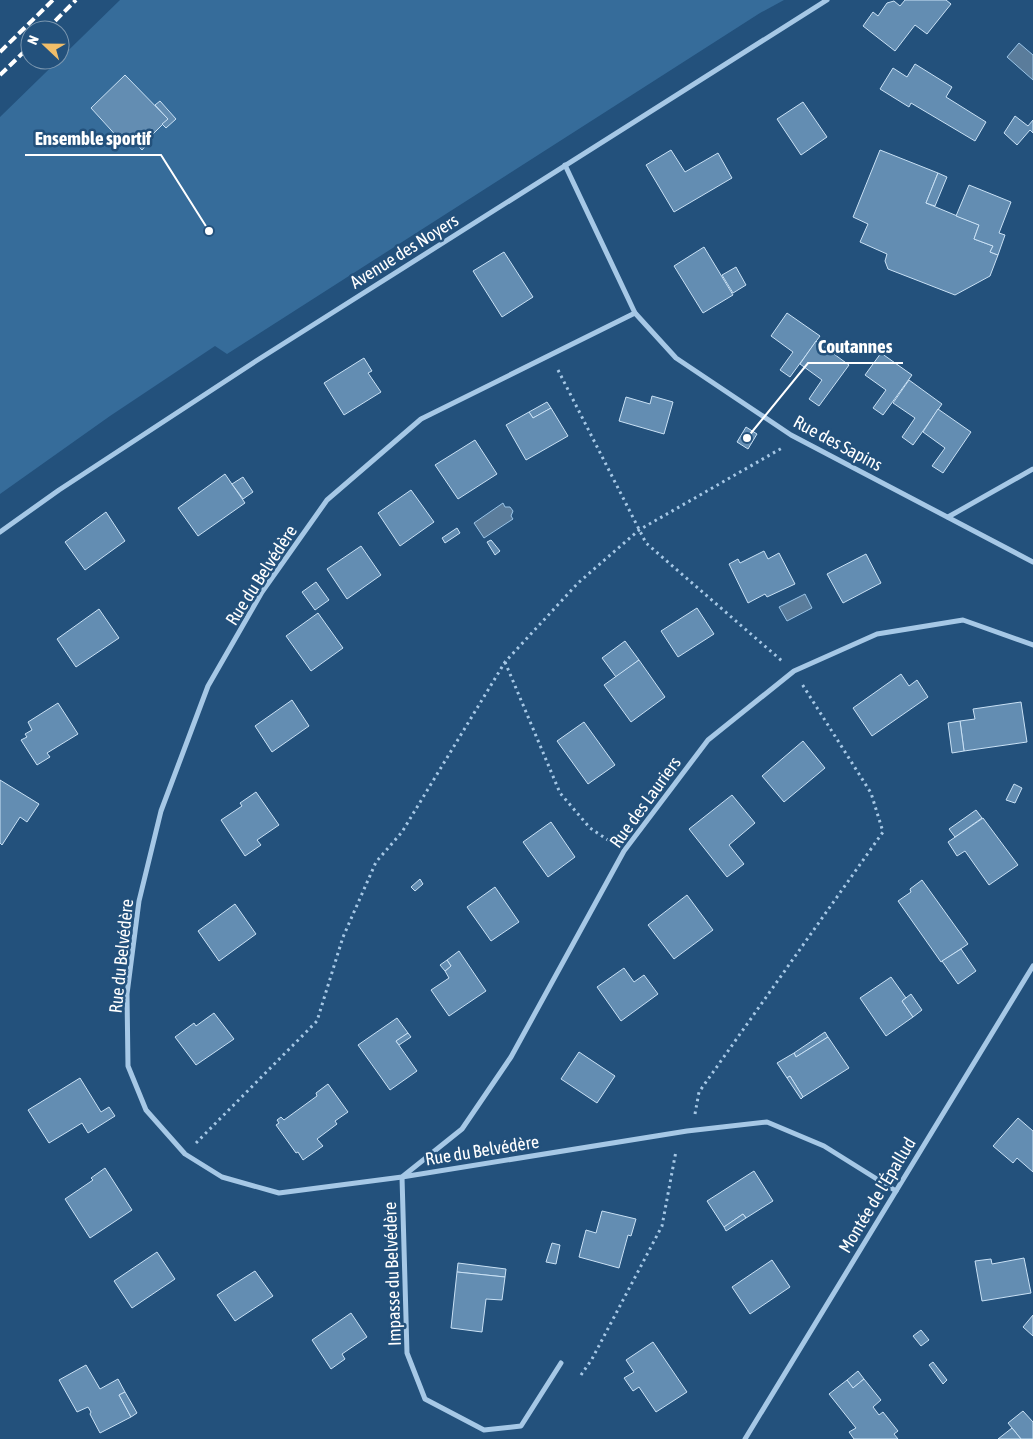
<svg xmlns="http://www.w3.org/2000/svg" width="1033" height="1439" font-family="'Asap Condensed',sans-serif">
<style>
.green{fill:#366c9a}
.water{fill:#5a7c9b;stroke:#9ac4e7}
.building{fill:#638db2;stroke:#c9e1f5}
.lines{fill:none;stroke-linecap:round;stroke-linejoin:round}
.path{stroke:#a6c8e6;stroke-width:3;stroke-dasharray:2.5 4;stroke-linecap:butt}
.minor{stroke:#a6c8e6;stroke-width:5}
.rail{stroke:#fff;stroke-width:4;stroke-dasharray:9 4;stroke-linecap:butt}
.labels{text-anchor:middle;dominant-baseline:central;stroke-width:5;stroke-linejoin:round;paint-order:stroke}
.street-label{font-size:18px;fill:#fff;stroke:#23517c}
.leader{fill:none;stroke:#fff;stroke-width:2}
.callout-dot{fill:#fff;stroke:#23517c;stroke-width:2}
.callout-label{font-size:19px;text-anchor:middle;font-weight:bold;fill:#fff;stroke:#23517c;stroke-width:5;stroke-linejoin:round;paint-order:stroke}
</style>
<rect width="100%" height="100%" fill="#23517c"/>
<polygon class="green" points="120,0 784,0 760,13 227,354 215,346 110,416 0,494 0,117"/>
<g class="water">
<polygon points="1019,43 1033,55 1033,80 1007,57"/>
<polygon points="503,503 505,507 510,507 513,511 511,516 513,519 484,538 474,523"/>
<polygon points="805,594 812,608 787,621 779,607"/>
</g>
<g class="building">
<polygon points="905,0 946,0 951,4 927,34 915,25 895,51 863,26 873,12 878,16 887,3 894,1 900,6"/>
<polygon points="915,64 952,87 946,97 986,122 975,141 911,103 909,107 880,89 893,68 907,77"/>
<polygon points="125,75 168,119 150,137 152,139 142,150 128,135 121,141 91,108"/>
<polygon points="160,101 176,119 166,128 162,124 168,119 155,105"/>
<polygon points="803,102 827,137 801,155 777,119"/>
<polygon points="1015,116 1028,126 1033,120 1033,133 1030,130 1017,145 1004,133"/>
<polygon points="671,150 685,172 718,153 732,178 674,212 646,165"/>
<polygon points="880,150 938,173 926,203 979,225 974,239 993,246 990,252 998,255 990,276 955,295 888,269 885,261 887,254 860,242 868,224 853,217"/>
<polygon points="938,173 947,177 935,206 926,203"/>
<polygon points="969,185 1011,202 999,233 1005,235 998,255 990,252 993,246 974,239 979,225 956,216"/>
<polygon points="704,247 733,295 703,313 674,266"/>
<polygon points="504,252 533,297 502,317 473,271"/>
<polygon points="736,267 746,285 733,293 722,275"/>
<polygon points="787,313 820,336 790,377 780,370 793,352 771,336"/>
<polygon points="816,341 849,365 819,406 809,399 822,380 800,364"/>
<polygon points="881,353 912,375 883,415 873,408 886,390 865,375"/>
<polygon points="364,358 372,371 368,373 381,392 344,415 324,383"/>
<polygon points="909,380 942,404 913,445 902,437 915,418 893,403"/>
<polygon points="652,396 673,402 664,434 619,421 626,397 650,404"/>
<polygon points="547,402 551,408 533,418 529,412"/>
<polygon points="551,408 568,436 526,460 506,425 529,412 533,418"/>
<polygon points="938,409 971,432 943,473 932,466 945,448 923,432"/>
<polygon points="746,427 757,434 748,449 737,442"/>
<polygon points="475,440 497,474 458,499 435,465"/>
<polygon points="225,474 245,503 198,536 178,508"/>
<polygon points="243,477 253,492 243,499 232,484"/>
<polygon points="411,490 434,522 400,546 378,513"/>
<polygon points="106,512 125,541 85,570 65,542"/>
<polygon points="457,528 460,533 445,543 442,538"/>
<polygon points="491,540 500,551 495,555 487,542"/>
<polygon points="361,546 381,575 347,599 327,569"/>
<polygon points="764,551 768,559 779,553 795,584 767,597 765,594 748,603 729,564 738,559 740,563"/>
<polygon points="866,554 881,583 843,603 827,574"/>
<polygon points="316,582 329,600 315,610 302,592"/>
<polygon points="697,608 714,634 678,657 661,631"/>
<polygon points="99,609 119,638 76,667 57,639"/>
<polygon points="318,613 343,648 311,671 286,636"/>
<polygon points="625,641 639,660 616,677 602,658"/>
<polygon points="639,660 665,697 631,722 604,685"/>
<polygon points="901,674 909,686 917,680 928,697 872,736 853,708"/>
<polygon points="292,700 309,726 272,752 255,726"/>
<polygon points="1021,702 1027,742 964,751 960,721 975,719 973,709"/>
<polygon points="58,703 78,734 47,753 50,757 37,765 21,740 27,737 25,734 32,730 28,722"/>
<polygon points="960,721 964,751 952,753 948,723"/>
<polygon points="584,722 615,765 588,784 557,741"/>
<polygon points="803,741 825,768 784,802 762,776"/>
<polygon points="0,780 39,804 27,822 20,817 2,845 0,843"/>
<polygon points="1014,784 1022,788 1015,803 1006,800"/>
<polygon points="256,792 279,825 257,840 261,845 245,856 221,820 242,806 240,803"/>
<polygon points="732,795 755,823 729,845 744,864 727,877 689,829"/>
<polygon points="976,810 982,818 955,837 949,829"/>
<polygon points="983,818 1018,865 989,885 965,851 957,856 948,842"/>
<polygon points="551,822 575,857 548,877 523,842"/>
<polygon points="420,879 423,884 415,891 411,887"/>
<polygon points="922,880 968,944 941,962 898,901 911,892 910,889"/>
<polygon points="495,887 519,922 491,941 467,907"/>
<polygon points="687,895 713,930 674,959 648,925"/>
<polygon points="235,904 256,934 219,961 198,931"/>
<polygon points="961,949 976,971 958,984 942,961"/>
<polygon points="459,951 486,991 449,1016 431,990 449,978 445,971 451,966 447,960"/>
<polygon points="447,960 451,966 445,971 440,965"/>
<polygon points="624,968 634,982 644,975 658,994 621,1021 597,987"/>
<polygon points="891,977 906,998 902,1001 913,1017 886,1036 860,998"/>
<polygon points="911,994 922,1010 913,1017 902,1001"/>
<polygon points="214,1013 234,1039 196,1065 175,1037 194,1023 196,1026"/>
<polygon points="397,1018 408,1033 396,1041 417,1071 390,1090 358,1045"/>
<polygon points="825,1032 828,1037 796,1057 794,1053"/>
<polygon points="408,1033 411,1037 399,1045 396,1041"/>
<polygon points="828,1037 849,1068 803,1097 790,1076 787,1078 777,1063 794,1053 796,1057"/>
<polygon points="579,1052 615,1076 597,1103 561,1079"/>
<polygon points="790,1076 803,1097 801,1099 787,1078"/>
<polygon points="80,1078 101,1112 109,1107 115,1116 88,1133 82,1123 49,1143 28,1110"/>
<polygon points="328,1084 348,1112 335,1121 337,1124 317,1139 323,1146 303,1160 298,1152 296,1153 276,1125 279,1123 277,1120 281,1117 284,1120 317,1096 316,1093"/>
<polygon points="1018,1118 1033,1131 1033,1172 1017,1158 1013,1163 993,1146"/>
<polygon points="105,1168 132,1210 90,1238 65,1199 93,1180 91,1178"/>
<polygon points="754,1171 773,1201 746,1218 743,1214 724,1227 707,1201"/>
<polygon points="602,1211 636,1219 631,1236 628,1235 619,1268 579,1257 586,1230 596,1233"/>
<polygon points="743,1214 746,1218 726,1231 724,1227"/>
<polygon points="552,1243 560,1245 556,1264 546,1262"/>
<polygon points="157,1252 175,1279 132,1308 114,1281"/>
<polygon points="1024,1258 1031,1293 982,1301 975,1261 991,1259 992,1264"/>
<polygon points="772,1260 790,1287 750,1314 732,1287"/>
<polygon points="458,1263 506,1269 505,1277 457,1272"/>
<polygon points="255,1271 273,1296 235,1321 217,1295"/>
<polygon points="457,1272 505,1277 502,1300 486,1299 482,1332 451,1328"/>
<polygon points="351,1313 367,1337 342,1354 345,1359 331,1369 312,1340"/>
<polygon points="1033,1315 1033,1336 1023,1327"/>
<polygon points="921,1330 929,1340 921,1346 913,1336"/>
<polygon points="653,1342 687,1392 656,1412 639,1387 633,1391 624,1378 634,1372 626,1360"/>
<polygon points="933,1362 947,1380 943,1384 929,1365"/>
<polygon points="86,1365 100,1389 118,1379 125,1392 119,1395 131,1417 100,1433 90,1414 91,1412 88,1407 77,1412 59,1380"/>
<polygon points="858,1371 864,1379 853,1388 847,1380"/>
<polygon points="864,1379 881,1400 873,1407 879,1415 883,1412 898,1431 894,1434 898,1439 854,1439 849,1432 856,1428 829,1394 847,1380 853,1388"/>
<polygon points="125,1392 137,1413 131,1417 119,1395"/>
<polygon points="1023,1411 1033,1422 1033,1439 1021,1439 1008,1423"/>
<polygon points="1012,1428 1021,1439 998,1439"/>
</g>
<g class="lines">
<g class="path">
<polyline points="558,370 646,543 782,661"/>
<polyline points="505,662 560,793 590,828 611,842"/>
<polyline points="695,1114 699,1092 883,832 871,793 802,684"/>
<polyline points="196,1143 317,1021 343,937 376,862 402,832 505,662 578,583 639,530 782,448"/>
<polyline points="581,1375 592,1359 662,1226 676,1151"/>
</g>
<g class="minor">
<polyline points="565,165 635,313 676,358 791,435 1033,562"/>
<polyline points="635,313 421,419 327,500 262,592 208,686 161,811 139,901 127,994 128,1066 146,1110 185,1154 222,1177 279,1193 402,1177 687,1131 767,1122 824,1146 896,1191"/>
<polyline points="948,517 1033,469"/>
<polyline points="0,532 59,490 256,361 827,0"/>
<polyline points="561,1363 521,1426 484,1430 425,1399 407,1353 402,1177 462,1129 511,1057 624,851 708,740 794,671 877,634 963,620 1033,645"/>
<polyline points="745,1439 1033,966"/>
</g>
<g class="rail">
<polyline points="46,30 76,0"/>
<polyline points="0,52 53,0"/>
<polyline points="0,75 30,46"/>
</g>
</g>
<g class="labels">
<g class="street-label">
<text transform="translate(404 251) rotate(-32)">Avenue des Noyers</text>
<text transform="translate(838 443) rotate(28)">Rue des Sapins</text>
<text transform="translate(261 575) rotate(-57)">Rue du Belvédère</text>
<text transform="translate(645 802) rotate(-54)">Rue des Lauriers</text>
<text transform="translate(121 956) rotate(-84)">Rue du Belvédère</text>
<text transform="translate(482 1150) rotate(-9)">Rue du Belvédère</text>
<text transform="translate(877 1195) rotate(-59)">Montée de l'Épallud</text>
<text transform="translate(392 1274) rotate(-92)">Impasse du Belvédère</text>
</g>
</g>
<path class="leader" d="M209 231L161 155H25M747 438L808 363H903"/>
<g class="callout-dot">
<circle cx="209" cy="231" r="5"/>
<circle cx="747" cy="438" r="5"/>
</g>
<g class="callout-label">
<text x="93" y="145">Ensemble sportif</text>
<text x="855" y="353">Coutannes</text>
</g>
<g transform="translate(45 45) rotate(292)"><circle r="24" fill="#23517c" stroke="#7b97b0"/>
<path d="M0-4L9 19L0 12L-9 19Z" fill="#f1be69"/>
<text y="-8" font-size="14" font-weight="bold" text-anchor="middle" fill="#ffffff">N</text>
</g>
</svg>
